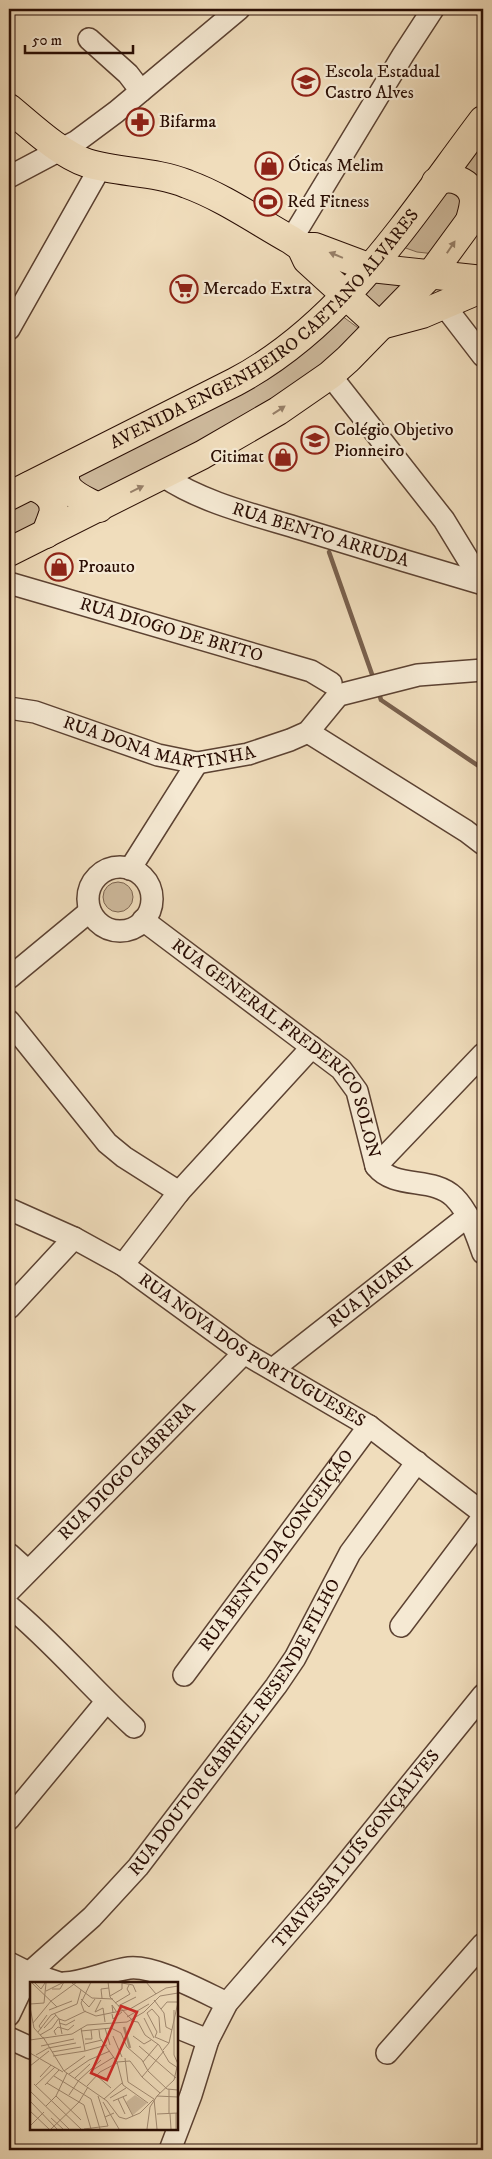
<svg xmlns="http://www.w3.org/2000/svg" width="492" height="2159" font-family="'IM FELL DW Pica',serif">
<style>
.green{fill:#ceba9d;stroke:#7c6450}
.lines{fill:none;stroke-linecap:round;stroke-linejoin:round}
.stream{stroke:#79604d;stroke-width:4.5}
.minor-casing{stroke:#5c4232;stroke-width:24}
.major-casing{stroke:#2a0e04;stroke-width:30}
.minor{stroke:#f5e9d3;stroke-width:21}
.major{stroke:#f0ddbc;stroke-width:28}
.oneway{fill:#978069}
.labels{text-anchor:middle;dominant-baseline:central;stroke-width:4.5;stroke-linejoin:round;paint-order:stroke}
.poi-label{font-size:18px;fill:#2a0e04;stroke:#f5e9d3;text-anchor:start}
.street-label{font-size:18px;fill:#2a0e04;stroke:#f5e9d3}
.inset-river{fill:none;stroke:#ad977d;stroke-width:2.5}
.inset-road{fill:none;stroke:#a18a72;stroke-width:1}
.view{fill:#d62828;fill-opacity:0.15;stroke:#d62828;stroke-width:2.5}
.inset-edge{fill:none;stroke:#2a0e04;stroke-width:2.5}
</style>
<rect width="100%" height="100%" fill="#f0ddbc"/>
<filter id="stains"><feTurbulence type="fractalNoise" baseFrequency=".004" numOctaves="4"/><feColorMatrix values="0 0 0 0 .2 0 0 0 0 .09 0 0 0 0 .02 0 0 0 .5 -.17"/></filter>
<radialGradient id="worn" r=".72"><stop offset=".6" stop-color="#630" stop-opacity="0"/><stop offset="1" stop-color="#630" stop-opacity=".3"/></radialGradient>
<g class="green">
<polygon points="483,135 483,181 471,181 463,176 465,158"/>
<polygon points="447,183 467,199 435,254 417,252 400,246"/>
<polygon points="378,273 416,276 374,318 356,298"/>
<polygon points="338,313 361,330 318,370 271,404 92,497 81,493 77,470"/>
<polygon points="36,491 47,518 9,539 9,505"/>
<circle cx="118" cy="897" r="15"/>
</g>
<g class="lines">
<g class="stream">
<polyline points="329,552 374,680"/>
<polyline points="378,690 381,700 483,769"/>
</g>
<g class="minor-casing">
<g id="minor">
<polyline points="89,39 128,74 141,91"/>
<polyline points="9,177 77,141 116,112 239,9"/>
<polyline points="291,240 403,55 433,9"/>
<polyline points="443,304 483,356"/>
<polyline points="9,329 101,166"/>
<polyline points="330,375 444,520 483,584"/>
<path id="s1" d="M163,476C203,503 255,515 301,529C362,548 422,566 483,584"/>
<path id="s2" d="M9,583L311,671L331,683"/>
<polyline points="343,694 418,675 483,670"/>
<path id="s3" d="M9,708L35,712L158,755L197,763L248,754L290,740L308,732L336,698"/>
<polyline points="308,732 466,831 483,844"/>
<circle cx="120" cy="899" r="32"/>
<polyline points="130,869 197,763"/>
<path id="s4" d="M143,920L341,1069L357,1091L376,1166C395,1190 433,1176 454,1197C469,1212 476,1234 483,1253"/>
<polyline points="9,978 90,911"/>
<polyline points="9,1021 107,1143 124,1157 179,1192"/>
<polyline points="376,1166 483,1054"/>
<path id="s5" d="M9,1209L74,1238L123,1265L244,1353L369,1426L483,1513"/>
<polyline points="123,1265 179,1192 312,1047"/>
<polyline points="9,1308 74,1238"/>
<path id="s6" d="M273,1369L468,1216"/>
<polyline points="9,1554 28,1571"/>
<path id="s7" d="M9,1591L244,1353"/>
<path d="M9,1606C54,1643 91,1688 134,1727"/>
<polyline points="401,1626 483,1517"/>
<path id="s8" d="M184,1675L369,1426"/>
<polyline points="9,1819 106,1702"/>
<polyline points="9,1963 29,1973 59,1983"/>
<path d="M64,1983C86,1982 107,1971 129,1968C155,1965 203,1992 227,2003"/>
<path id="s9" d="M9,2015L29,1973L92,1917L138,1867L276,1686L295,1658L350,1553L417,1462"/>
<polyline points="176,2027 208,2040"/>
<polyline points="9,2038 31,2048"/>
<polyline points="387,2053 483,1944"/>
<path id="s10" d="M170,2150L191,2095L208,2040L227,2003L319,1897L483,1695"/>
</g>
</g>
<g class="major-casing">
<g id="major">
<path d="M9,108C31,126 60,154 87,163C119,173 155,171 187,184C223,197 257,221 291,240L301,247L307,260L376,323L381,325L422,314L483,288"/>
<path d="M436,182C450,174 472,181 474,200C474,207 472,213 470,220"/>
<polyline points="301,247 315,247 371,268 483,280"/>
<path d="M67,467C57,492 83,498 99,508"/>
<path d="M29,486C42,488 57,498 53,514C51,521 48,527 46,534"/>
<path id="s11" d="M9,496L235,382C343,325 411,215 483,120"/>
<polyline points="9,552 202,455 278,411 330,375 348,359 431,274 483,203"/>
</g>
</g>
<use href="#minor" class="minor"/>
<use href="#major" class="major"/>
</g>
<defs><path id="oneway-solid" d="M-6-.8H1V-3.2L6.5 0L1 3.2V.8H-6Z" transform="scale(1.25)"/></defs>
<g class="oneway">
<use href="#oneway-solid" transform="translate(451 247) rotate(-56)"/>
<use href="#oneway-solid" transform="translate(336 255) rotate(-158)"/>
<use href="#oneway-solid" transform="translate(279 410) rotate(-33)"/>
<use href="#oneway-solid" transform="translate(137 489) rotate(-26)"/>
</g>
<defs>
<g id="school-ring" transform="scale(1.4375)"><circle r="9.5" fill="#f5e9d3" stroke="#8f2418" stroke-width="1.5"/><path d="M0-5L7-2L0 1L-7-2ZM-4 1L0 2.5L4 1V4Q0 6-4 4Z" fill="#8f2418"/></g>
<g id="pharmacy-ring" transform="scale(1.4375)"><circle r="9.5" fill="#f5e9d3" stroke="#8f2418" stroke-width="1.5"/><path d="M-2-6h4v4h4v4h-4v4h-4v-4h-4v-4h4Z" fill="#8f2418"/></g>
<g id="shop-ring" transform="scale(1.4375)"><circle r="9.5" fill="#f5e9d3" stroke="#8f2418" stroke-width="1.5"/><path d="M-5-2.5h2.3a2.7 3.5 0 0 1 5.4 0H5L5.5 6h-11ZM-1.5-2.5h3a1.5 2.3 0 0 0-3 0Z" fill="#8f2418"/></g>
<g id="stadium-ring" transform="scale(1.4375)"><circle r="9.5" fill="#f5e9d3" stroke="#8f2418" stroke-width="1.5"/><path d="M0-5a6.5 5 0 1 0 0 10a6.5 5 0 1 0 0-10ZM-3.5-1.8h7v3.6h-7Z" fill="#8f2418"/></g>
<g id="supermarket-ring" transform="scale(1.4375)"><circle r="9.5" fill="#f5e9d3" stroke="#8f2418" stroke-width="1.5"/><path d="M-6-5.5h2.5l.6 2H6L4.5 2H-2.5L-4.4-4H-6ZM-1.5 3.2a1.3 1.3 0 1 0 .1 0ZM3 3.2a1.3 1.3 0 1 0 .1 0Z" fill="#8f2418"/></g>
</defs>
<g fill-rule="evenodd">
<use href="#school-ring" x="306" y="82"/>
<use href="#pharmacy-ring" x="140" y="122"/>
<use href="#shop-ring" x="269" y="166"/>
<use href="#stadium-ring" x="268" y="202"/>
<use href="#supermarket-ring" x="184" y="289"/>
<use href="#school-ring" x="315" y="440"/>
<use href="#shop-ring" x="283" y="457"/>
<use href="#shop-ring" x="59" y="567"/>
</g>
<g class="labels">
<g class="poi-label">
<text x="325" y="72">Escola Estadual<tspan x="325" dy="21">Castro Alves</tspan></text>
<text x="159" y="122">Bifarma</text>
<text x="288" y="166">Óticas Melim</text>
<text x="287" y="202">Red Fitness</text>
<text x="203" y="289">Mercado Extra</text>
<text x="334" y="430">Colégio Objetivo<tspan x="334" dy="21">Pionneiro</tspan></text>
<text x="264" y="457" text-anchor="end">Citimat</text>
<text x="78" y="567">Proauto</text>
</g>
<g class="street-label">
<text stroke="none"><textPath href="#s11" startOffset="309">AVENIDA ENGENHEIRO CAETANO ALVARES</textPath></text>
<text stroke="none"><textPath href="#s1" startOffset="169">RUA BENTO ARRUDA</textPath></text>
<text stroke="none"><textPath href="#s2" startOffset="169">RUA DIOGO DE BRITO</textPath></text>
<text stroke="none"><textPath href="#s3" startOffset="156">RUA DONA MARTINHA</textPath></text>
<text stroke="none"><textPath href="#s4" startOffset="191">RUA GENERAL FREDERICO SOLON</textPath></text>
<text stroke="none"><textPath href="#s6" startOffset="124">RUA JAUARI</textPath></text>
<text stroke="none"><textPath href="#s5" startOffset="282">RUA NOVA DOS PORTUGUESES</textPath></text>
<text stroke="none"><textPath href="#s7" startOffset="168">RUA DIOGO CABRERA</textPath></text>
<text stroke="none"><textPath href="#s8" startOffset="155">RUA BENTO DA CONCEIÇÃO</textPath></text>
<text stroke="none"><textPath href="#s9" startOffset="369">RUA DOUTOR GABRIEL RESENDE FILHO</textPath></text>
<text stroke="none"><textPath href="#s10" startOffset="359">TRAVESSA LUÍS GONÇALVES</textPath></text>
</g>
</g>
<g transform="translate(30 1982)">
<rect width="148" height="148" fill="#f0ddbc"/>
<path d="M105,113L117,121L103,133L96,120Z" fill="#ceba9d"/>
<path class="inset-river" d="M94,45L100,66"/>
<path class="inset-road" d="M1,0L27,25M4,0L11,7L15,1M61,0L51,21L54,29L66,34L100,27L136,6L148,4M78,0L80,15L103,39M116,0L126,12M42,1L62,16L83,17M92,1L103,3L106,10M22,7H30L34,0M16,9L34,0M80,14L92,7V0M72,16L71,7L79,6M51,17L59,25L65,17M71,18L65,30L73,26L75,40M124,18L134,31L136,45L142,48M85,21L100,12L97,7L99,3M0,22L14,21L16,1M88,24L106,15M0,25L4,46L13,56M131,27L137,20H148M19,28L42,19M144,28V73L148,82M24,31L29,37L32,52M83,31L82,23L86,29M82,32L83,37L92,30M21,33L47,22L51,8M97,35L119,22M114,36L124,56M29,37L35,39L56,29M101,39L108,40L115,53L129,63L139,80L148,86M3,41L21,19L47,0M29,41L36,43L45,38M14,46L26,33M75,46L80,63M11,47L9,44L17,33M69,48L70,56L87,80L93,103L118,121M51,49L81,46L91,51M8,50L21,33M91,51L97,65L112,78L118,89L137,107L148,108M10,53L22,46L29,36M26,53L24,49L28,45L38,48L44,43M83,54L92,75M103,54L114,62L121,58M13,55L34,89L77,119L89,135L96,137L110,131L123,118M125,55L127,50L117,31L122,27L129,35L130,51M125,55L139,61M55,57H62L61,48M0,58L42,52L57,43L97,40L114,30L130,14L148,11M55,62L72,58M11,64L44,57M109,64L146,96M133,68L139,61L148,20M55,69L77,63M22,70L51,65M0,71L33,90M6,73L18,66L46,61M23,74L55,69L51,46M95,76L98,100L124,117M87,80L100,79L112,95L130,111M113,80L128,62M0,84L19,69M34,89L55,74M61,89L84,75M39,92L59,78L80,69M24,94L61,117L70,147M67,94L81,106M10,95L21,83M112,95L134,69M45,96L60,82M17,101L54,123L61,147M4,102L51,147M6,103L25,85M15,103L29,88M57,104L70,90L87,81M0,109L39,147M39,113L49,98L71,78M26,114L51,138M68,114L75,135M127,114L148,115M93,115L103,134M80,116L96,106M74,117L92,101M88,117L95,132M124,117L127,147M0,119L27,147M83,119L97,113M73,120L89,147M16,124L26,114L37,91M0,129L19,147M146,131V147M127,132L148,131M139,132V107M140,132L141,147M21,136L33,147M0,144L14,130M21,147L49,120L58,105M54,147L78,144L75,135L84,131M117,147L120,125L127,114L144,98L147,85"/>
<path class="view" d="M91,24L107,30L77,98L61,91Z"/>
<rect width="148" height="148" class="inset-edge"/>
</g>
<rect width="492" height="2159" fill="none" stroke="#f0ddbc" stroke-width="30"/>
<rect x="10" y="10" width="472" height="2139" fill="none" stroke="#2a0e04" stroke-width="2.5"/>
<rect x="15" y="15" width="462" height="2129" fill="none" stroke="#2a0e04"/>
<path d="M25 45v8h108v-8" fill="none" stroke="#2a0e04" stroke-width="2.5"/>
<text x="32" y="45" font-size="15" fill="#2a0e04" stroke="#f5e9d3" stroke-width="4" paint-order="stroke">50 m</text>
<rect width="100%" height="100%" filter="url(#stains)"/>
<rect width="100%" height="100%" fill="url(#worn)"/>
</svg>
